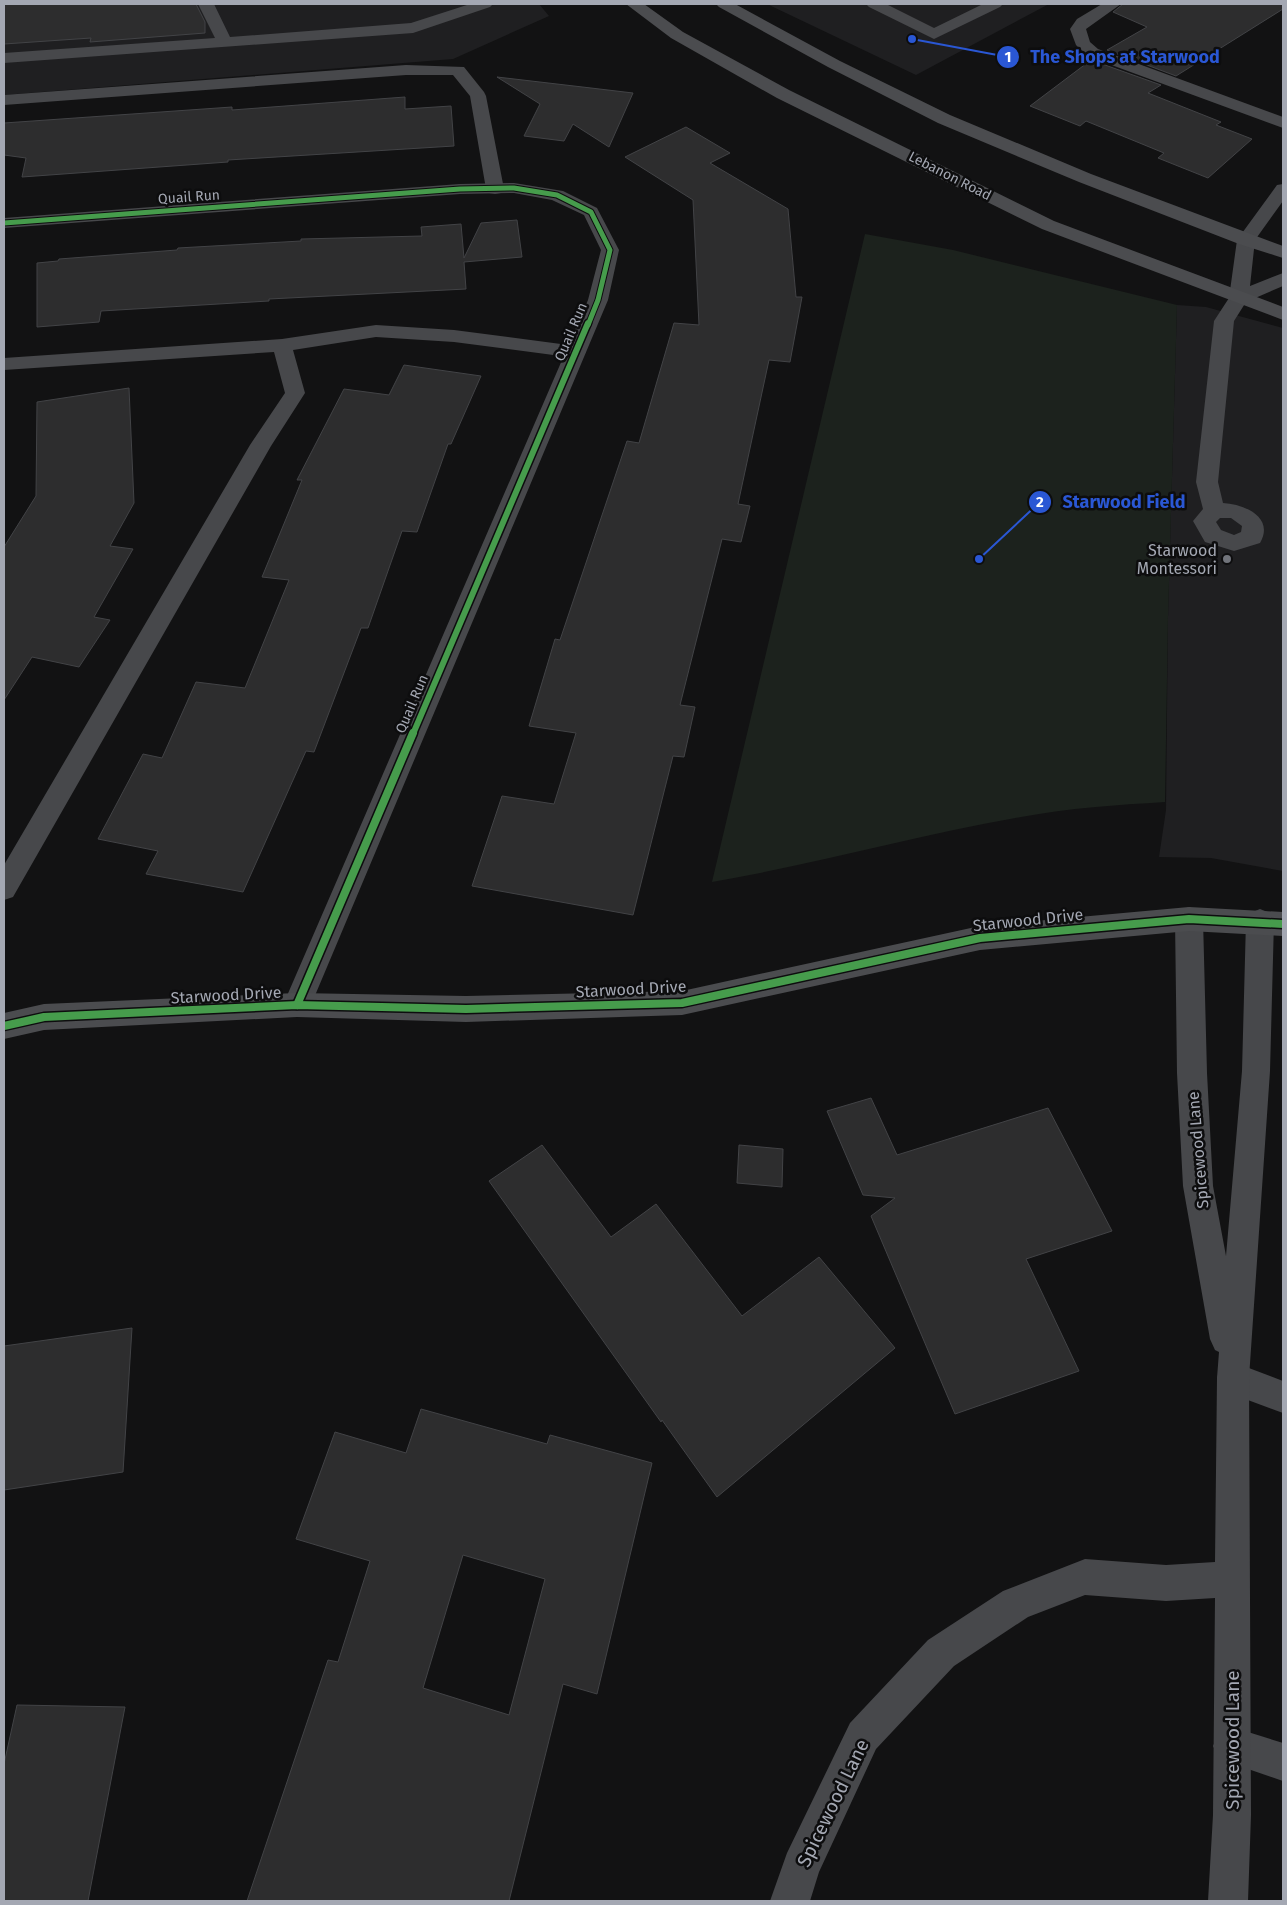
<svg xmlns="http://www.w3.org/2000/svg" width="1287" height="1905" font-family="'Fira Sans',sans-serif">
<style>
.built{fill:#1f1f21}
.green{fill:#1c221d}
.building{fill:#2d2d2e;stroke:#424346;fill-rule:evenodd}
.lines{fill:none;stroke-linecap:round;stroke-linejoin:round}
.lane{fill:#47484b;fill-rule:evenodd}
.street{fill:#47484b;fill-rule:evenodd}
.secondary{fill:#4b4c4f;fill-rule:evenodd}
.cycleway-far2-casing{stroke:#0d0d0e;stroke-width:7}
.cycleway-far1-casing{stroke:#0d0d0e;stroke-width:9}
.cycleway-casing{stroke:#0d0d0e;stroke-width:11}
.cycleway-far2{stroke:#469c4c;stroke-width:5}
.cycleway-far1{stroke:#469c4c;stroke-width:6}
.cycleway{stroke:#469c4c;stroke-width:8}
.poi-dot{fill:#71747b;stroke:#0d0d0e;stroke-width:2}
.labels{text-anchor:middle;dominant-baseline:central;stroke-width:5;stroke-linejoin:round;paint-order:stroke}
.far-street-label{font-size:14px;fill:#a4a8b3;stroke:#0d0d0e}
.poi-label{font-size:16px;fill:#a4a8b3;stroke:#0d0d0e;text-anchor:end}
.street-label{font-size:16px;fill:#a4a8b3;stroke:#0d0d0e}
.near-street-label{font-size:19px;fill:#a4a8b3;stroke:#0d0d0e}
.leader{fill:none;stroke:#2a57d4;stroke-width:2}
.callout-dot{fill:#2a57d4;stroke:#0d0d0e;stroke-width:2}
.mark-label{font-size:15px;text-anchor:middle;font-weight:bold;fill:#fff}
.callout-label{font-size:18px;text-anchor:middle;font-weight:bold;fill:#2a57d4;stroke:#0d0d0e;stroke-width:5;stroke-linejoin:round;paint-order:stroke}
</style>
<rect width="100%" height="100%" fill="#121213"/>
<g class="built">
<polygon points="4,4 539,4 549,16 453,59 4,95"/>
<polygon points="767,4 1049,4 916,75"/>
<polygon points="1177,305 1206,307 1283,328 1283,871 1211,858 1159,857 1166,810 1168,616"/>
</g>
<path class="green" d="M865,234L953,250L1177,305L1168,616L1165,802C1117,805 1069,808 1021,817C917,835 816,864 712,882Z"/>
<g class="building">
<polygon points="4,4 196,4 205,22 205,33 90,42 91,38 4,44"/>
<polygon points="1123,4 1283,4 1283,9 1176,76 1107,50 1147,27 1113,12"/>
<polygon points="1091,60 1161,85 1148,93 1221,122 1216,125 1252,139 1208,178 1158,158 1164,153 1086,121 1080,126 1030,106"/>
<polygon points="497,77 591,88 633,93 609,147 573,124 564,141 524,136 540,104"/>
<polygon points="405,97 405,109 451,106 454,146 228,160 228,162 22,177 26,158 4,155 4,123 232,107 232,110"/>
<polygon points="686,127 730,153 710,163 788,209 796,297 802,297 790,362 769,360 738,504 750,506 741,542 722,539 680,705 695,707 684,757 673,756 633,915 472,886 502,796 554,804 576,733 529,726 555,639 560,640 627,441 639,443 674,323 699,325 693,200 625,157"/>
<polygon points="517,220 522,257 464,262 466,289 269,299 269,301 101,311 99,322 37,327 37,263 58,261 59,259 177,250 178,248 301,241 301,239 422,236 421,227 461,224 464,258 481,223"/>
<polygon points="404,365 481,376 451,444 448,444 417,532 402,531 368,628 361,628 314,752 306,751 243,892 146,874 158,851 98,839 143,754 162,758 196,682 245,688 289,580 262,577 302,480 297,480 344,389 389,395"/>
<polygon points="129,388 134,503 110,546 133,549 94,617 110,620 79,667 32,657 4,700 4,547 36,496 37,402"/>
<polygon points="871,1098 897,1155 1048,1108 1112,1231 1026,1259 1079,1371 955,1414 871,1216 895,1198 863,1195 827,1111"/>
<polygon points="542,1145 611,1237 656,1204 742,1316 819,1257 895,1348 717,1497 662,1420 661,1422 489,1181"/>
<polygon points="739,1145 783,1149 782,1187 737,1183"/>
<polygon points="132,1328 123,1472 4,1490 4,1346"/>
<path d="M421,1409L547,1444L550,1435L652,1463L597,1694L563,1684L509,1901H247L328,1660L338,1662L370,1561L296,1539L335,1432L406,1453ZM463,1555L545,1579L509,1715L423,1688Z"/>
<polygon points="17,1705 125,1707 88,1901 4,1901 4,1764"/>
</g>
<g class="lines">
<g class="lane">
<polygon points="198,4 214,4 230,37 411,23 470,4 493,4 490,7 413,33 4,63 4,53 215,38"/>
<polygon points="866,4 886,4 934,28 983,4 1003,4 1000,7 934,39 869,7"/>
<polygon points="1102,4 1121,4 1086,29 1090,42 1098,49 1283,117 1283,128 1087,56 1076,45 1070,29 1077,19"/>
<polygon points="406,65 464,67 484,92 486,96 504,189 501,193 495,194 489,193 486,189 470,96 453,75 406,75 4,105 4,95"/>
<path d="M1283,184V201L1255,240L1250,286L1283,273V286L1246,302L1234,321L1218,482L1223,503C1244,504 1275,517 1260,543L1234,551L1205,542L1193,521L1203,509L1196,482L1214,321L1229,298L1237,240L1277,185ZM1220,518H1231L1242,526L1241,532L1234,535L1221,530L1216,522Z"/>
<polygon points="376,325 454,330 576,346 583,348 586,352 583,356 576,358 454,342 376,337 293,350 305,393 271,446 13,897 4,900 4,865 250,445 285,393 274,352 4,370 4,358 282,339"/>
<polygon points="1233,1362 1283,1381 1283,1413 1221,1390 1217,1378 1221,1366"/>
<polygon points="1232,1727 1283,1743 1283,1781 1219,1759 1213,1746 1219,1733"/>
</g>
<g class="street">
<polygon points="514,183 563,191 597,208 619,250 608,300 311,1005 307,1014 297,1017 287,1014 283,1005 588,300 601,250 584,215 552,200 514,193 460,194 4,228 4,218 460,184"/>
<polygon points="1189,907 1199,911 1203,919 1207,1073 1213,1186 1226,1256 1242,1071 1246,921 1250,913 1260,909 1270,913 1274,921 1270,1071 1249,1378 1251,1815 1248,1901 1208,1901 1213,1815 1215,1598 1166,1601 1085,1595 1028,1617 954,1666 876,1749 819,1872 810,1901 770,1901 787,1853 850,1723 928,1640 1003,1591 1085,1559 1166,1565 1215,1562 1217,1378 1219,1352 1215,1350 1210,1339 1183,1186 1177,1073 1175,919 1179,911"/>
</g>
<g class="secondary">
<polygon points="626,4 644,4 683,32 789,90 1054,221 1283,307 1283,320 1042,229 777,98 671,38"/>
<polygon points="716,4 735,4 840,61 950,115 1091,174 1283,246 1283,258 1239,244 1079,182 938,123 828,67 719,7"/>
<polygon points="1189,907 1283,912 1283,936 1189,931 980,950 682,1015 466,1022 297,1017 44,1030 4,1039 4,1013 44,1004 297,993 466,996 682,991 980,926"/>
</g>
<g class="cycleway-far2-casing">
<polyline id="cycleway-far2" points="4,223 460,189 514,188 557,195 591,212 610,250 598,300 588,325"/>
</g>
<g class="cycleway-far1-casing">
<polyline id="cycleway-far1" points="413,734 588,323"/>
</g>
<g class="cycleway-casing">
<g id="cycleway">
<polyline points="297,1005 413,733"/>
<polyline points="4,1026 44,1017 297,1005 466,1009 682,1003 980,938 1189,919 1283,924"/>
</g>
</g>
<use href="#cycleway-far2" class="cycleway-far2"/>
<use href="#cycleway-far1" class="cycleway-far1"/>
<use href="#cycleway" class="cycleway"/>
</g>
<circle class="poi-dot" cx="1227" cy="559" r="5"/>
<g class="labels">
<g class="far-street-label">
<text transform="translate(950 176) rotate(27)">Lebanon Road</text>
<text transform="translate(189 197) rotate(-4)">Quail Run</text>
<text transform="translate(571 332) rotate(-67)">Quail Run</text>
<text transform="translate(412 704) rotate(-67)">Quail Run</text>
</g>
<g class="poi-label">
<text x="1217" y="550">Starwood<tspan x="1217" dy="18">Montessori</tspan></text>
</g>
<g class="street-label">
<text transform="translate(1028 920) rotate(-6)">Starwood Drive</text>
<text transform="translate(631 989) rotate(-3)">Starwood Drive</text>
<text transform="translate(226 995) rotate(-3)">Starwood Drive</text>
<text transform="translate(1198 1150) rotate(-95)">Spicewood Lane</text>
</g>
<g class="near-street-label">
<text transform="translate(1232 1740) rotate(-90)">Spicewood Lane</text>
<text transform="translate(833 1803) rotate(-64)">Spicewood Lane</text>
</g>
</g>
<path class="leader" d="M912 39L1008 57M979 559L1040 502"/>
<g class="callout-dot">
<circle cx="912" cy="39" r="5"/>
<circle cx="979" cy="559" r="5"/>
<circle cx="1008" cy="57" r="12"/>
<circle cx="1040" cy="502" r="12"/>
</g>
<g class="mark-label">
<text x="1008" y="62">1</text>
<text x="1040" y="507">2</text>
</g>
<g class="callout-label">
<text x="1125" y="63">The Shops at Starwood</text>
<text x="1124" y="508">Starwood Field</text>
</g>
<rect width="1287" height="1905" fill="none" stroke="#a4a8b3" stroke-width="10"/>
</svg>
